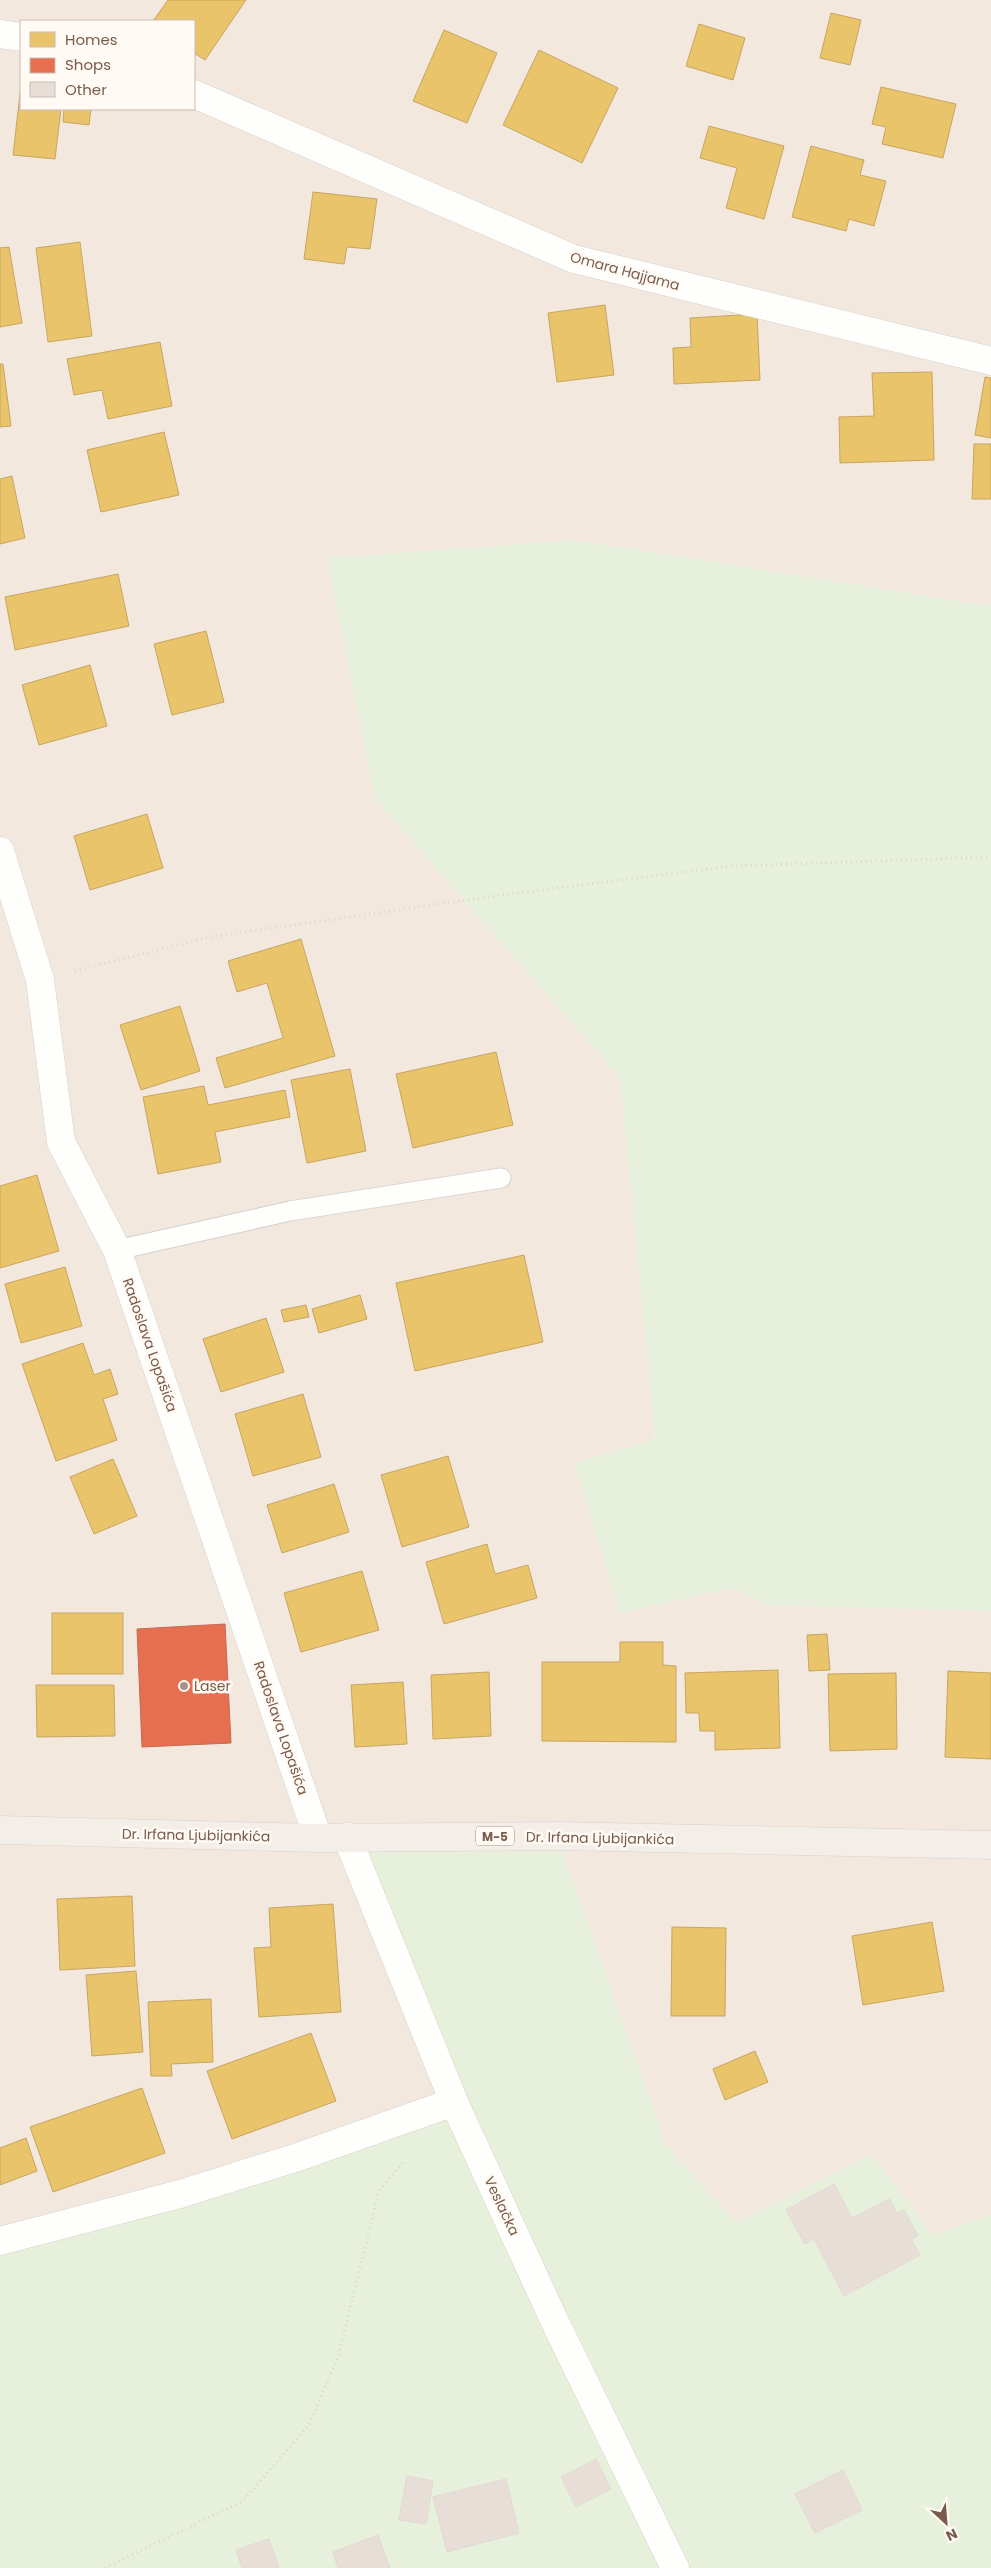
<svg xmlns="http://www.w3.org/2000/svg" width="991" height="2568" font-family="Poppins,sans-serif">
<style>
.residential{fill:#f2e8de;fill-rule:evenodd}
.green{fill:#e7f0db}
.homes{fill:#e9c46a;stroke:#c8a561}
.shops{fill:#e76f51;stroke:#c66950}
.building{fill:#e6ded7;stroke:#e2d8d2}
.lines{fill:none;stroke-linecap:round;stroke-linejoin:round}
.service-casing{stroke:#d7d1cb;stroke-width:21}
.minor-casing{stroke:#d7d1cb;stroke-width:29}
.primary-casing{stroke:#dad1cc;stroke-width:29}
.path{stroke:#dcd5d0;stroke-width:3;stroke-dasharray:1 4;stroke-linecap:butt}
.service{stroke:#fefefd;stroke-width:19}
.minor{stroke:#fefefd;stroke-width:28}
.primary{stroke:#f3eee8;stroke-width:28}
.poi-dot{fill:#a69286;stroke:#fffaf3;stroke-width:2}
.labels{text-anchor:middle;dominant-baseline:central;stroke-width:5;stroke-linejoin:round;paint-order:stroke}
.shield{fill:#fffaf3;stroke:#a28b7f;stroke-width:1}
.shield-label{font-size:12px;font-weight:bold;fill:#7a5c4d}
.street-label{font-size:14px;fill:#7a5c4d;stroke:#fffaf3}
.poi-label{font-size:14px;fill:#7a5c4d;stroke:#fffaf3;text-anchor:start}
</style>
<rect width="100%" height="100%" fill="#f9f5f0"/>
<path class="residential" d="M0,0H991V606L574,540L375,799L620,1078L655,1439L575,1463L620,1613L733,1588L769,1605L991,1611V2214L933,2235L871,2154L737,2223L666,2145L557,1836L454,2102L0,2241ZM21,21H194V109H21Z"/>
<g class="green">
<polygon points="574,540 991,606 991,1611 769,1605 733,1588 620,1613 574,1463 655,1439 620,1078 375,799 327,558"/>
<polygon points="557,1836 666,2145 737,2223 871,2154 933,2235 991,2214 991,2568 0,2568 0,2241 454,2102 347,1837"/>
</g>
<g class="homes">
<polygon points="168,0 246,0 205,60 194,53 194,21 153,21"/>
<polygon points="831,13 861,20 850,65 820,58"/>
<polygon points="699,24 745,38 733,80 686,66"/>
<polygon points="444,30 497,53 467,123 413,101"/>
<polygon points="539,50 618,88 582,163 503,125"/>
<polygon points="21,85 21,109 61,109 55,159 13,155"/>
<polygon points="881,87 956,104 943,158 882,144 886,127 872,124"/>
<polygon points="64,109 91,109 89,125 63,122"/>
<polygon points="709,126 784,146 764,219 726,208 737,168 700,158"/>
<polygon points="811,146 864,160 860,175 886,181 874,226 849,219 846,231 792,217"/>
<polygon points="313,192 377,199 370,249 347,247 344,264 304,259"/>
<polygon points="80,242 92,336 48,342 36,248"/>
<polygon points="9,247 22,323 0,327 0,248"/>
<polygon points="605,305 614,375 557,382 548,313"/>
<polygon points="757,314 760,380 674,384 673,348 691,347 690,318"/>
<polygon points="160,342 172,406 108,419 102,390 74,395 67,359"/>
<polygon points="0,364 3,364 11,426 0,427"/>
<polygon points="932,372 934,460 840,463 839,417 874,416 872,373"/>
<polygon points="985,377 991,378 991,438 975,435"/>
<polygon points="164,432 179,495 101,512 87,450"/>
<polygon points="974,444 991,444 991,499 972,499"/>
<polygon points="12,476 25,538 0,544 0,479"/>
<polygon points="118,574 129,626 15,650 5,597"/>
<polygon points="206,631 224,702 172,715 154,644"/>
<polygon points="90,665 107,726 39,745 22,685"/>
<polygon points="147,814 163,868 90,890 74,836"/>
<polygon points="301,939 335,1056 225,1088 216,1058 283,1038 267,983 237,992 228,961"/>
<polygon points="180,1006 200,1071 141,1090 120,1025"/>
<polygon points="496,1052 513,1125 413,1148 396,1074"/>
<polygon points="350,1069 366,1151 307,1163 291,1080"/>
<polygon points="204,1086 208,1105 285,1090 290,1117 215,1132 221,1162 158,1174 143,1097"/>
<polygon points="37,1175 59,1251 0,1268 0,1186"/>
<polygon points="524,1255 543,1342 415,1371 396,1283"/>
<polygon points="65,1267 82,1326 21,1343 5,1284"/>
<polygon points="360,1295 367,1319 319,1333 312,1309"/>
<polygon points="306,1305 309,1317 284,1322 281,1310"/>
<polygon points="266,1318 284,1372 221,1392 203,1339"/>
<polygon points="83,1343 94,1375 110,1369 118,1394 103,1399 117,1440 56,1461 22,1364"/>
<polygon points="303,1394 321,1457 253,1476 235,1414"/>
<polygon points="448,1456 469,1527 402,1547 381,1475"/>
<polygon points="113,1459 137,1516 94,1534 70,1477"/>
<polygon points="334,1484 349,1532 282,1553 267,1505"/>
<polygon points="487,1544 495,1574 528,1565 537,1598 444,1624 426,1562"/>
<polygon points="362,1571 379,1630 301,1652 284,1593"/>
<rect x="52" y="1613" width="71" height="61"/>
<polygon points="827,1634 830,1670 809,1671 807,1635"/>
<polygon points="620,1642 663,1642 663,1665 676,1666 676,1742 542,1741 542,1662 620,1662"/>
<polygon points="778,1670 780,1748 715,1750 715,1731 700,1731 699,1713 686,1713 685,1673"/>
<polygon points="948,1671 991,1673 991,1759 945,1757"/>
<polygon points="489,1672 491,1736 433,1739 431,1675"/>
<polygon points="896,1673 897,1749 830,1751 828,1674"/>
<polygon points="403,1682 407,1744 355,1747 351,1685"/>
<polygon points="36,1685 114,1685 115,1736 37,1737"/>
<polygon points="132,1896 135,1966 60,1970 57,1899"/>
<polygon points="333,1904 341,2012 259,2017 254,1948 271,1947 269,1908"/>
<polygon points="932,1922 944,1991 863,2005 852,1936"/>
<polygon points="672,1927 726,1928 725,2016 671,2016"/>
<polygon points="136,1971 143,2052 92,2056 86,1975"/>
<polygon points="211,1999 213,2062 171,2064 172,2076 151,2076 148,2002"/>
<polygon points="311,2033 336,2101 232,2139 207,2071"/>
<polygon points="755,2051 768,2082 725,2100 713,2069"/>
<polygon points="142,2088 165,2153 53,2192 30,2127"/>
<polygon points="26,2138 37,2171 0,2185 0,2148"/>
</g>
<polygon class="shops" points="225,1624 231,1743 142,1747 137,1629"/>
<g class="building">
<polygon points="834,2184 852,2218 889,2199 897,2213 904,2210 918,2236 911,2239 920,2255 844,2296 814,2239 805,2244 786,2210"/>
<polygon points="596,2459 611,2489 576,2507 561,2477"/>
<polygon points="843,2470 862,2510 815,2533 795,2494"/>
<polygon points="407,2476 433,2481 426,2524 399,2520"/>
<polygon points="506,2479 519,2533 447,2552 433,2497"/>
<polygon points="378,2535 390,2568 338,2568 333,2552"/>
<polygon points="269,2539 279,2568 242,2568 236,2550"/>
</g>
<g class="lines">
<g class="service-casing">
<polyline id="service" points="117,1250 290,1211 501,1178"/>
</g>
<g class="minor-casing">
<g id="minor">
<polyline points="0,34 21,37"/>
<polyline points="194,94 574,259 991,361"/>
<polyline points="0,851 40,980 61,1142 117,1250 318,1838"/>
<polyline points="347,1837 454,2102 554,2320 675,2568"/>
<polyline points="0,2241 180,2194 298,2157 454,2102"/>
</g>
</g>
<g class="primary-casing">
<polyline id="primary" points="0,1830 318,1838 557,1836 991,1845"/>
</g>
<g class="path">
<polyline points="75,971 210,937 516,893 734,866 991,857"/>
<polyline points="105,2568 243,2501 309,2425 338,2358 379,2190 405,2160"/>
</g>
<use href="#service" class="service"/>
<use href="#minor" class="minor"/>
<use href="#primary" class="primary"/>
</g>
<circle class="poi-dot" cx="184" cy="1686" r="5"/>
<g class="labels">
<rect class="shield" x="476" y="1826.5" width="38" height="19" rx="4"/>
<g class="shield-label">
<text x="495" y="1836">M-5</text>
</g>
<g class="street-label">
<text transform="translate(625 271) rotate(15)">Omara Hajjama</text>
<text transform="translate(150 1345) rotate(71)">Radoslava Lopašića</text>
<text transform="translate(281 1728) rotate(71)">Radoslava Lopašića</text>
<text transform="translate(196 1835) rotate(1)">Dr. Irfana Ljubijankića</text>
<text transform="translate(600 1838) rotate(1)">Dr. Irfana Ljubijankića</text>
<text transform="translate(502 2206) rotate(65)">Veslačka</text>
</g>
<g class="poi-label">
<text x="194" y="1686">Laser</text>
</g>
</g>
<rect x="20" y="20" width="175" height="90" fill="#fffaf3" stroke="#cabbb1"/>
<rect x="30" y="32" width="25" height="15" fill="#e9c46a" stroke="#cabbb1"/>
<text x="65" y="45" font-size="15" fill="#7a5c4d">Homes</text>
<rect x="30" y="58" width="25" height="15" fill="#e76f51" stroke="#cabbb1"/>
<text x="65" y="70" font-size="15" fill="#7a5c4d">Shops</text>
<rect x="30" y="82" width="25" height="15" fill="#e6ded7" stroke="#cabbb1"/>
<text x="65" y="95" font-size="15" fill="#7a5c4d">Other</text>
<g transform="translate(946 2523) rotate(154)" stroke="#fffaf3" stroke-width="4" paint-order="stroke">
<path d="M0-4L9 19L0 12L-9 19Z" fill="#7a5c4d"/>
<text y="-8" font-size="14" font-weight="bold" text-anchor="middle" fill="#7a5c4d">N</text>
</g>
</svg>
